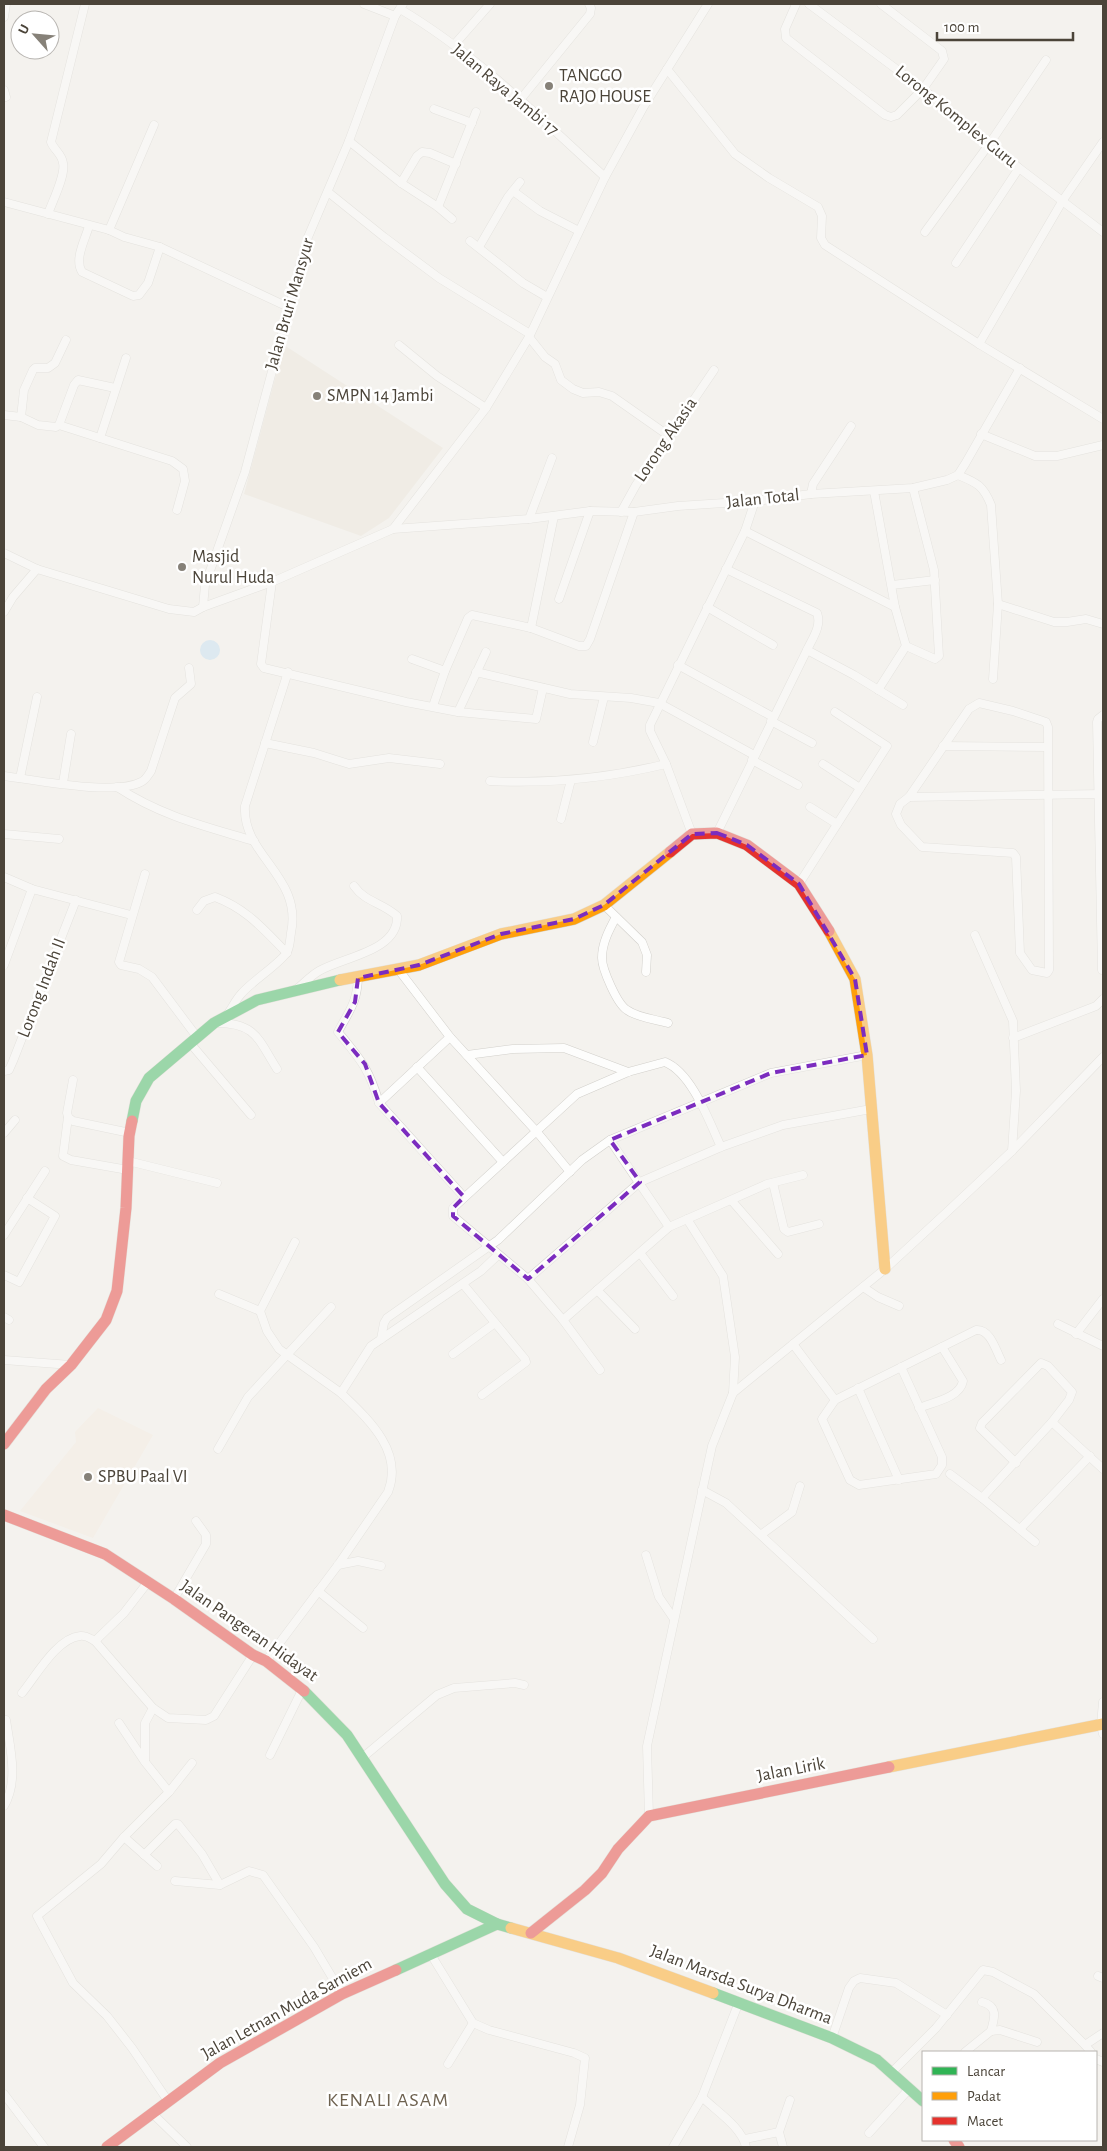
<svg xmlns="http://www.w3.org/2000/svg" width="1107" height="2151" font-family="'Alegreya Sans',sans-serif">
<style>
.commercial{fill:#f3ebdf}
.education{fill:#eae5da}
.water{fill:#c0ddf1}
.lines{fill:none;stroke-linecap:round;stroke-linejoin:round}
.street-casing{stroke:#d2d0cb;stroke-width:9}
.fast-casing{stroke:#d3cfc5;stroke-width:12}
.slow-casing{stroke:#d3cfc5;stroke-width:12}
.jam-casing{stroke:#d3cfc5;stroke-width:12}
.street{stroke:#fdfdfc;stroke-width:8}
.fast{stroke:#30b455;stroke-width:11}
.slow{stroke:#ff9f0a;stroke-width:11}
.jam{stroke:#e5322d;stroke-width:11}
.marked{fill:none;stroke:#7b2cbf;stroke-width:4;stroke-dasharray:10 6;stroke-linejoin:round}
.poi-dot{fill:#868178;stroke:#fff;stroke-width:2}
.labels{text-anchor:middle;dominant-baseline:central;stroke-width:5;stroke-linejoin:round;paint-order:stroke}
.poi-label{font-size:18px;fill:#4b4439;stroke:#fff;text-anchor:start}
.street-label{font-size:18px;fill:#4b4439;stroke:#fff}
.quarter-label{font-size:20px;letter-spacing:1px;fill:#6e6250;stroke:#fff}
</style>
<rect width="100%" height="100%" fill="#f4f2ee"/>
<polygon class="commercial" points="98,1408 153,1435 93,1538 20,1511 76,1442 75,1432"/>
<polygon class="education" points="284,345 443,448 389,518 361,536 244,494"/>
<circle class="water" cx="210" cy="650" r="10"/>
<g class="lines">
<g class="street-casing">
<g id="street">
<polyline points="364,4 395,16"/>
<polyline points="796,4 785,29 786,38 885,115 891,117 897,115 923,89 944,59 942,51 881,4"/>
<polyline points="809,4 923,89 1019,168 1103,232"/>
<path d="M400,9C476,54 539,117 605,177"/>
<polyline points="4,17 6,4"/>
<polyline points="454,45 490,4"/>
<polyline points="667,69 735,154 769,178 818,207 822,216 821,238 825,245 979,344 1103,419"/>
<polyline points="4,90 6,97"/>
<polyline points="520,100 590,14 591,8 589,4"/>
<polyline points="434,109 472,123"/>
<polyline points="349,141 401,183 438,207 452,219"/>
<polyline points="401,183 417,156 422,152 430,153 456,164"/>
<polyline points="513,191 540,211 579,231"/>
<polyline points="328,192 384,237 439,278 530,334"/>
<polyline points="4,202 109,230 124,237 160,247 288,307"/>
<polyline points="438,207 476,112"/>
<path d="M48,214C52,202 66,175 63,163C62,154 54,150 51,142L85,4"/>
<path d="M89,226C85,240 74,259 82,272L133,296L139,295L148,283L160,247"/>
<polyline points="109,230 154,125"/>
<polyline points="925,232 990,143 1046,60"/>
<polyline points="470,241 523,283 547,297"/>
<polyline points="479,247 508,197 520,182"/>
<polyline points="956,263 1019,168"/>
<polyline points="529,337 545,357 555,364 561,380 573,389 583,393 599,392 612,396 669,436"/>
<polyline points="979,344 1063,200 1103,142"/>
<polyline points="399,345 437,376 486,408"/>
<polyline points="4,415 21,417 38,425 56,427 59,425 74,385 78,380 115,388"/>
<polyline points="21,417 24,390 33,370 35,368 48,368 55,363 66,340"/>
<polyline points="59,425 172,461 183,469 185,481 177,510"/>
<polyline points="981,434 1035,456 1057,456 1103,445"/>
<polyline points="100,438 126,358"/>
<path d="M958,475C977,483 983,485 991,505L998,604L993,679"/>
<polyline points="874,491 895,607 906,646 935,659 939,656 934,570 913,488"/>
<polyline points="811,494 813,484 851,426"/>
<polyline points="621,512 636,485 714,370"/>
<polyline points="529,519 552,458"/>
<polyline points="393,529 529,519 590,511 634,512 678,506 755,501 811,494 913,488 947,480 958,475 965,464 1020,368"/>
<polyline points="745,531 895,607"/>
<polyline points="4,553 37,569 169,609 194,612 203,607 272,582 393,529 486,408 529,337 605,177 644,106 708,4"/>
<polyline points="272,582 261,664 264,668 406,702 458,712 536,719 543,688"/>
<polyline points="892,585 935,580"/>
<polyline points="559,599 590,511"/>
<polyline points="998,604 1054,622 1067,622 1086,619 1103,624"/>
<polyline points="203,607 205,585 245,472 308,237 349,141 395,16 403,4"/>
<polyline points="707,607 773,645"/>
<polyline points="4,612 13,597 37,569"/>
<polyline points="531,628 554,516"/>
<polyline points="807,650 854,675 903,705"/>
<polyline points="412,659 445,671"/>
<polyline points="678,665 773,717"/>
<polyline points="476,672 570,694 631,698 659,703 754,755"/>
<polyline points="878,690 906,646"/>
<polygon points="979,703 1013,711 1046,722 1048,727 1049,970 1047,973 1032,970 1020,953 1016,857 1013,853 922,847 901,825 896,814 900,804 909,797 969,709"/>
<polyline points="433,706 445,671 468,618 472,615 531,628 579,646 586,646 590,639 634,512"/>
<polyline points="458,712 486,652"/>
<polyline points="771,721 812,743"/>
<polyline points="593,742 604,697"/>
<polyline points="265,743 314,753 349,764 389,758 440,764"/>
<polyline points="943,746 1047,747"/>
<polyline points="752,760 798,785"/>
<polyline points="823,764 860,788"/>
<path d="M4,776C36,780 114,796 141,782C146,780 148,775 151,771L175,698L191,684L189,668"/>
<polyline points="20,778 37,697"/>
<path d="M490,781C550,784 608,778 666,764"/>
<polyline points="63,783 71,734"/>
<path d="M117,787C161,816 204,826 254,841"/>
<polyline points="909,797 1103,794"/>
<polyline points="810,807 837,824"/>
<polyline points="561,819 571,780"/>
<path d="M717,833L807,650C812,639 822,626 817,613L726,569"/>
<polyline points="4,834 59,839"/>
<polyline points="692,834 666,764 650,731 650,725 745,531 755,501"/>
<polyline points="145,874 119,962 121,965 139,969 152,977 197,1037"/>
<polyline points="4,877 32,889 131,915"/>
<polyline points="799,884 887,746 835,712"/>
<polyline points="604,905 642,942 647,955 646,972"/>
<path d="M197,910L204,901L215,897C247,909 263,929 287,953"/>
<path d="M616,917C609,930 602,943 602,958C602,969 617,1004 627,1010C638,1018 655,1019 668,1023"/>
<polyline points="975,935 1013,1021 1016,1091 1012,1151"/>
<polyline points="4,965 32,889"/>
<polyline points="398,969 450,1037 537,1132 570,1172"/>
<polyline points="1102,970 1097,722 1098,719 1103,715"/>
<path d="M358,978C357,1003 349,1011 338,1032C360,1059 369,1068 379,1103L464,1197"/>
<path d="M298,988C305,982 312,975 319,971C343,957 399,951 397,916C383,903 365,902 354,886"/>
<path d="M227,1015C232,1008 236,999 242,993C251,982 282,962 287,952C290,947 290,939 291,933C303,876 242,856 245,806L288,672"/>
<path d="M217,1023C256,1023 258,1039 277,1069"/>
<polyline points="1013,1038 1096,1006 1103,999"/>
<polyline points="190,1043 251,1115"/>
<polyline points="467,1055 513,1049 564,1048 628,1072"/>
<polyline points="417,1067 503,1162"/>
<polyline points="4,1071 9,1070 13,1061 76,900"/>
<polyline points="73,1080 67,1113 68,1117 73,1121 130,1133"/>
<polyline points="379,1103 450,1037"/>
<polyline points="68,1117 63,1156 71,1160 128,1170"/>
<polyline points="4,1133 15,1120"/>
<polyline points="610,1140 669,1227"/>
<polyline points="128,1161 217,1183"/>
<polyline points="773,1183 784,1229 788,1232 819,1224"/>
<polyline points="732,1201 778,1254"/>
<polyline points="687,1219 723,1276 735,1357 733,1393"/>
<polyline points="4,1235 45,1171"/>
<polyline points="640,1253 673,1296"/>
<polyline points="4,1275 19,1282 55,1216 27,1198"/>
<polyline points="528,1279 640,1182 721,1147 783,1125 871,1109"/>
<polyline points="463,1284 525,1359 526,1362 482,1395"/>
<polyline points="863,1287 878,1297 899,1306"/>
<polyline points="597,1290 635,1329"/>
<polyline points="219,1294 260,1311 267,1331 279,1349 341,1393"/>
<polyline points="260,1311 295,1242"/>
<polyline points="4,1317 9,1320"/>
<polyline points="563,1320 669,1227 767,1184 803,1175"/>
<polyline points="1058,1324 1103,1346"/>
<polyline points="1076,1334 1103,1299"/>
<polyline points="381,1339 384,1323 387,1318 498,1240 582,1160 610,1140 771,1073 867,1055"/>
<polyline points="793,1344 835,1400"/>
<polyline points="453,1354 495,1323"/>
<polyline points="4,1360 71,1365"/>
<path d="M901,1367L942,1457V1465L936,1474L859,1485L850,1480L822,1419L835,1400L976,1330C990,1329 995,1348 1001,1360"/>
<path d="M600,1370L563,1320L528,1279L453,1216V1208L577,1094L628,1072L665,1062C692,1073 709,1121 721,1147"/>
<polyline points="858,1388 899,1480"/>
<path d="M919,1408C933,1402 960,1398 963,1381L942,1347"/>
<polyline points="218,1449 248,1397 331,1307"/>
<polyline points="1016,1463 980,1428 982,1423 1041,1363 1048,1366 1072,1392 1069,1400 1052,1422"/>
<polyline points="950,1474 982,1498"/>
<polyline points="702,1490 726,1503 873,1639"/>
<polyline points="1020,1529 1090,1456"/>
<polyline points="762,1534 792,1512 800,1486"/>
<polyline points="1035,1542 982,1498 1052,1422 1103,1469"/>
<polyline points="646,1555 659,1597 674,1619"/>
<polyline points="338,1565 358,1561 381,1566"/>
<polyline points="318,1591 363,1628"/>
<polyline points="174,1599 206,1544 206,1535 196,1521"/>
<polyline points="95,1641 124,1613 148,1582"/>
<path d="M266,1661L338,1565L388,1492C404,1451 368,1419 341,1393L371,1346L481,1271L498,1255"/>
<path d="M22,1693C36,1676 57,1638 80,1636C86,1635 91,1639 95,1641L153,1708L168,1718L206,1720L214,1716L253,1655"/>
<polyline points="1103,1702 1101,1725 1103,1734"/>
<polyline points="119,1723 145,1762 169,1792"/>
<polyline points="270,1755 302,1690"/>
<polyline points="362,1758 437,1695 454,1688 515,1683 524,1685"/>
<polyline points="145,1761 145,1723 153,1708"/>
<path d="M4,1806C19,1781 10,1747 6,1720"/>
<polyline points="649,1816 647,1746 712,1446 733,1393 885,1269 948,1211 1012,1151 1103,1057"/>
<polyline points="124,1837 157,1866"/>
<polyline points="144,1855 175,1824 178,1824 202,1854 220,1885"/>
<polyline points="175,1881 220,1885 249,1871 263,1875 314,1947 342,1994"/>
<polyline points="430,1953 473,2023 489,2030 574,2053 585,2058 580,2105 568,2147"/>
<polyline points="1098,1976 1103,1978"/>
<path d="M982,2002C998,2006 995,2017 991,2031"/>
<polyline points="832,2038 849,1988 854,1981 860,1978 896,1983 947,2015"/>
<polyline points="965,2052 991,2031 1000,2030 1037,2042"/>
<polyline points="1091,2052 1085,2045 1103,2033"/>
<polyline points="1096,2059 1103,2062"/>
<polyline points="448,2064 473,2023"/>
<polyline points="892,2072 936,2028 983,1970 993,1972 1034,1994 1085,2045"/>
<polyline points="4,2094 44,2147"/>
<path d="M702,2097C716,2111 742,2127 746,2147"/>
<polyline points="168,2101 132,2048 107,2016 73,1983 37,1916 101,1864 124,1837 169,1792 192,1763"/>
<polyline points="153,2114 187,2147"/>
<polyline points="869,2133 910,2088"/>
<polyline points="745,2139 779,2132"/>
<polyline points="673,2147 702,2097 739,2002"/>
<polyline points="783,2147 779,2132 790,2100"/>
</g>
</g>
<g class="fast-casing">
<g id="fast">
<polyline points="132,1121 136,1101 149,1078 214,1023 257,1000 340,980"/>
<polyline points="304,1691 347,1735 445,1884 467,1909 497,1924 511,1928"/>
<polyline points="396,1970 497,1924"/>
<polyline points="713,1993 832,2038 877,2060 923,2101"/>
</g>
</g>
<g class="slow-casing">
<g id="slow">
<polyline points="829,931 855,979 867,1055 885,1269"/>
<polyline points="340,980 419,965 501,934 574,919 604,905 670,852"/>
<polyline points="889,1767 1103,1724"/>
<polyline points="511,1928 618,1958 713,1993"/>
</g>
</g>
<g class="jam-casing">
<g id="jam">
<polyline points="670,852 692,834 717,833 747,845 799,884 829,931"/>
<polyline points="4,1444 46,1389 71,1365 106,1320 117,1291 126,1208 129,1136 132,1121"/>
<polyline points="4,1515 105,1554 174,1599 253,1655 266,1661 304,1691"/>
<polyline points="531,1933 585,1890 602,1873 618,1849 649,1816 889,1767"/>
<polyline points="954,2140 959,2147"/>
<polyline points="107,2147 220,2063 342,1994 396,1970"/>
</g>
</g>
<use href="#street" class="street"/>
<use href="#fast" class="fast"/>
<use href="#slow" class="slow"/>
<use href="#jam" class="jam"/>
</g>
<path d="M0 0H1107V2151H0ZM717,833L747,845L799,884L855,979L867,1055L771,1073L610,1140L640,1182L528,1279L453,1216V1208L464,1197L379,1103L365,1064L338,1032L355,1002L358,978L419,965L501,934L574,919L604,905L692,834Z" fill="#f4f2ee" fill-opacity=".55" fill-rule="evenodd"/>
<path class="marked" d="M717,833L747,845L799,884L855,979L867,1055L771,1073L610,1140L640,1182L528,1279L453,1216V1208L464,1197L379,1103L365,1064L338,1032L355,1002L358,978L419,965L501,934L574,919L604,905L692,834Z"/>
<g class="poi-dot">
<circle cx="549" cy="86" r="5"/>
<circle cx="317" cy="396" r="5"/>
<circle cx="182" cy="567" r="5"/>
<circle cx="88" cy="1477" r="5"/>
</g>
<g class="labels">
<g class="poi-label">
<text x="559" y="76">TANGGO<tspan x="559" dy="21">RAJO HOUSE</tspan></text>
<text x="327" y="396">SMPN 14 Jambi</text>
<text x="192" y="557">Masjid<tspan x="192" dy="21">Nurul Huda</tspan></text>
<text x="98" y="1477">SPBU Paal VI</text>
</g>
<g class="street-label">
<text transform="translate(505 90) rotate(40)">Jalan Raya Jambi 17</text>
<text transform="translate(956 117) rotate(39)">Lorong Komplex Guru</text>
<text transform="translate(290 304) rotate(-74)">Jalan Bruri Mansyur</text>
<text transform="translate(666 440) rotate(-56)">Lorong Akasia</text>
<text transform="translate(763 499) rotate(-6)">Jalan Total</text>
<text transform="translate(42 988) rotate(-69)">Lorong Indah II</text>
<text transform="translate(249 1631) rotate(35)">Jalan Pangeran Hidayat</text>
<text transform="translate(791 1770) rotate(-11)">Jalan Lirik</text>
<text transform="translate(741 1985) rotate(21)">Jalan Marsda Surya Dharma</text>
<text transform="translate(287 2009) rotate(-29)">Jalan Letnan Muda Sarniem</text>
</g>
<g class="quarter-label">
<text x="388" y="2100">KENALI ASAM</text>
</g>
</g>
<rect width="1107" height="2151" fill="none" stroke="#4b4439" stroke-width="10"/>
<rect x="922" y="2051" width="175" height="90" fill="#ffffff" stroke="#b7b4b0"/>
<rect x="932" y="2067" width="25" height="8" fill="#30b455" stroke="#b7b4b0"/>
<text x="967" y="2076" font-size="15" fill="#4b4439">Lancar</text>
<rect x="932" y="2092" width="25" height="8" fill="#ff9f0a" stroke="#b7b4b0"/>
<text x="967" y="2101" font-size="15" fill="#4b4439">Padat</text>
<rect x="932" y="2117" width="25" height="8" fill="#e5322d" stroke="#b7b4b0"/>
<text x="967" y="2126" font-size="15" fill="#4b4439">Macet</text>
<g transform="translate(35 35) rotate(297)"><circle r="24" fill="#ffffff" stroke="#b7b4b0"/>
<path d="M0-4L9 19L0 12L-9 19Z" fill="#868178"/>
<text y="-8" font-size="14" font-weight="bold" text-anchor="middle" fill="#4b4439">U</text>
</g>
<path d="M937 32v8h136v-8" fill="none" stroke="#4b4439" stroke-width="2.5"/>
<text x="944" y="32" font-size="15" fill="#4b4439" stroke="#ffffff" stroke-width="4" paint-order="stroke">100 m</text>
</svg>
